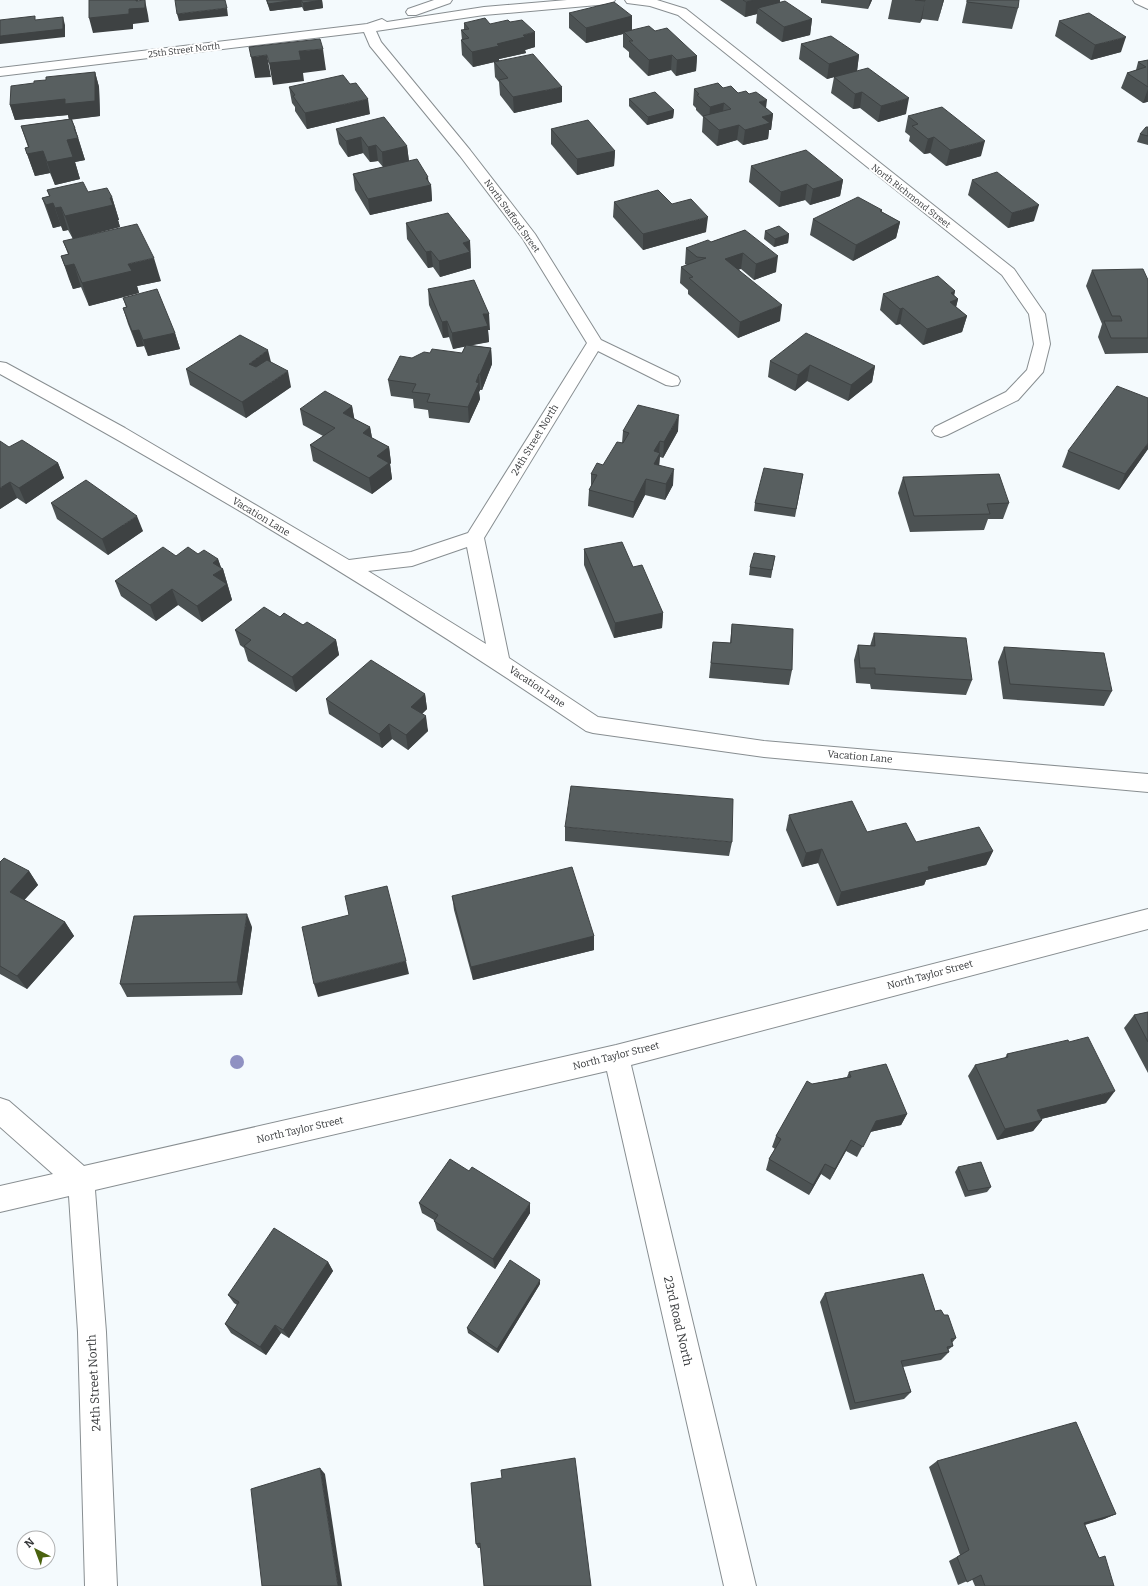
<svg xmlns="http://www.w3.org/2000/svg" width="1148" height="1586" font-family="Bitter,serif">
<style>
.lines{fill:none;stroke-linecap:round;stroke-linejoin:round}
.minor-casing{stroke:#888e91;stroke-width:2}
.minor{fill:#fff;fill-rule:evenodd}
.tree{fill:#8f91c2}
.wall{fill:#4c5253}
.shaded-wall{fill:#3e4243}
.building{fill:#585f60;stroke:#3e4243}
.labels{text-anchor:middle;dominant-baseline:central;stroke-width:4;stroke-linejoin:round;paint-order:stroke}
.far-street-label{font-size:9px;fill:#37393b;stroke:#fff}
.street-label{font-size:10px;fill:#37393b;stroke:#fff}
.near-street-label{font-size:12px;fill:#37393b;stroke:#fff}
</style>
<rect width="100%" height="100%" fill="#f4fafd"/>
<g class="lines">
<g class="minor-casing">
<g id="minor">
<polygon points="434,0 452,0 450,3 416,15 408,15 406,12 408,9"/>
<path d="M567,0H615L613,3L609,4L484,15L376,31L381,42L470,150L535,234L601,340L678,377L680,381L678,385L672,386L666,385L598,351L484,538L509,658L598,717L764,741L1148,774V792L764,757L593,733L586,731C397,602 200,484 0,374V362L6,363L125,428L349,560L411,552L468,533L587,343L523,239L460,156L370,46L364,32L0,76V68L367,24L382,19L387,22L484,7ZM467,547L486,644L368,571L412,566Z"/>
<polygon points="625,0 657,0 686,9 1014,269 1045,314 1050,344 1043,372 1018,400 947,435 941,437 935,435 932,431 935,427 1006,392 1027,370 1034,344 1029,314 1002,275 678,15 650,6 627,3"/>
<polygon points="1133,0 1148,0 1148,9 1135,3"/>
<polygon points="1148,909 1148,929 631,1065 756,1586 724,1586 607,1071 95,1190 106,1332 117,1586 85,1586 78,1332 69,1196 0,1212 0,1186 53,1174 0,1127 0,1098 9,1101 84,1166 616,1045"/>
</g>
</g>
<use href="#minor" class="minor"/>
</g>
<circle class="tree" cx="237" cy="1062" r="7"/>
<g class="wall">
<polygon points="266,0 322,0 323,8 304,11 302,7 270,11"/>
<polygon points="720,0 780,0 780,2 812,19 810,35 782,42 756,23 757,14 745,17"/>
<polygon points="821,0 872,0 868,9 821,3"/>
<polygon points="892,0 944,0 938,21 922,19 920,23 888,19"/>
<polygon points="967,0 1018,8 1012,29 962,23"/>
<polygon points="569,13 632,16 632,30 655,31 697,56 696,71 676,76 671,70 648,76 629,57 629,52 623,47 623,34 586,43 569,28"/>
<polygon points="1059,21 1121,52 1091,60 1055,36"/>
<polygon points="464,23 490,24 535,47 525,50 526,53 499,59 499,60 562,102 514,113 500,95 499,82 495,77 494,62 473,67 462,55 461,40 462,40 461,30 464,30"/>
<polygon points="801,44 859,55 857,71 906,114 878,122 860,108 853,109 831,93 834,77 827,79 799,59"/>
<polygon points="1148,60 1148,102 1147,102 1143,103 1121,88 1127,73 1136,70 1138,62"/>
<polygon points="95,72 99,87 100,116 72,119 75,128 85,160 75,162 80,179 55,185 50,173 35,176 25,148 28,147 21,126 69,119 68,115 15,120 10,105 34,83 46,80"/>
<polygon points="289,87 370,114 307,129 295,111 295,107 292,103"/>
<polygon points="723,88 738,93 766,108 773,114 771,130 769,130 768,139 743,145 737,140 717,146 702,132 703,117 696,110 696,108 693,105 694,89"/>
<polygon points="629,99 674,110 673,118 647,125 629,106"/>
<polygon points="908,116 981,156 946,166 930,153 924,154 909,141 910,136 905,132"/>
<polygon points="1148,127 1148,145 1137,142 1140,134"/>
<polygon points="336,129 407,146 409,161 429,183 431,185 432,201 370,215 355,190 353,174 383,167 378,161 370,162 363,153 348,157 339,144"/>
<polygon points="551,129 615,151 614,166 577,175 551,144"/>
<polygon points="751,166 843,180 840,196 810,205 805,200 779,207 749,182"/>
<polygon points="972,180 1034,221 1008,228 968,195"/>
<polygon points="47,190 88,192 112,197 119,220 118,220 120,227 73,239 68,230 63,231 61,226 53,228 50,220 42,198 49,196"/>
<polygon points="614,202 672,204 706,232 643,250 613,217"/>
<polygon points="882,210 882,212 900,222 896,238 853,261 810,235 813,219"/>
<polygon points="406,223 470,241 471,268 440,277 433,267 428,268 407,239"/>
<polygon points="745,230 776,272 754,280 741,269 738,269 780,321 738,338 688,294 688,290 680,283 681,267 687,265 685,264 686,248 711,242"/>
<polygon points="765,231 789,234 788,243 774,247 764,239"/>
<polygon points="63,241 161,281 137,286 139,293 89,306 81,287 73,289 69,279 61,256 68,254"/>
<polygon points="1092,270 1148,280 1148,353 1105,354 1098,337 1102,324 1086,286"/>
<polygon points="428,289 490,330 488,330 489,342 470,345 491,348 492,364 482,390 480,390 479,392 480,399 469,423 429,418 428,410 414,408 413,399 391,396 388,380 412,358 430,353 462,353 465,346 453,349 449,337 443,338 429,305"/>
<polygon points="955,291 954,295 958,299 956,307 967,316 962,332 923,345 900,324 896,325 880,310 883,294"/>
<polygon points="123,298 175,333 180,349 148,356 144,346 137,347 128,324 123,308 126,307"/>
<polygon points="770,361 875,366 872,382 848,401 807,381 795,391 768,377"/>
<polygon points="186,369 291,387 246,418 190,385"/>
<polygon points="352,406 354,419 370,427 372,438 389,447 391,463 390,464 392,479 372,494 313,461 310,445 323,436 303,425 300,409"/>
<polygon points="623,431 678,431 663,458 660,457 659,465 673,485 665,500 645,495 633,518 588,506 589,490 591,486 591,474 603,465 622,443"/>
<polygon points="9,447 58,463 64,478 26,504 17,498 0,509"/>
<polygon points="1148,449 1119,490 1062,467 1068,451"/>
<polygon points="803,474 795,517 754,511 755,503"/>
<polygon points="903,477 1009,503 1003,519 988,519 984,530 910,532 898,493"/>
<polygon points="51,503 143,531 108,555 57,519"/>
<polygon points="584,549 633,567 663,613 662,628 614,638 584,565"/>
<polygon points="198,554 218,559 221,568 223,569 232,600 202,622 178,605 156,621 121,596 115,581 176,556"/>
<polygon points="775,556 771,578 749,575 750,567"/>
<polygon points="280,617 303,625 336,640 339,655 296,692 248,661 244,648 240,645 235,630"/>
<polygon points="732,624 792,670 789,685 709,678 713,642 730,643"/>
<polygon points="874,633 972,680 966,695 871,689 870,684 856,683 854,660 858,645 870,646"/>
<polygon points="1004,647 1112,691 1104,706 1003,699 998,662"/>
<polygon points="425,694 427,709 422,714 428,731 408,750 392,739 382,748 329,714 326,699"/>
<polygon points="789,815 867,832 916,842 993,851 986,865 926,880 924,885 837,906 818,863 802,867 786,830"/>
<polygon points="565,827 732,842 729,856 565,841"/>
<polygon points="0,862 29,871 38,885 24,900 65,922 74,936 27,989 0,974"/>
<polygon points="452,896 594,936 594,950 473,980 454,910"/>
<polygon points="252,927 242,995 127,997 120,984"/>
<polygon points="1148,1012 1148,1073 1124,1028 1134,1015"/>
<polygon points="1069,1042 1106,1103 1041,1119 1042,1120 1033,1131 997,1140 968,1076 975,1065 1005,1058 1007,1054"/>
<polygon points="849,1072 907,1114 901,1125 870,1132 857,1157 846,1151 830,1180 821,1174 809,1195 766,1170 769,1159 775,1149 772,1147 776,1136 812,1084 847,1077"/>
<polygon points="958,1167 991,1187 987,1192 965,1197 955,1172"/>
<polygon points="419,1203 530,1213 495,1269 437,1230 434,1220 422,1213"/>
<polygon points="328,1262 333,1271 289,1338 281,1333 266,1355 231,1333 225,1324 237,1305 234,1303 228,1295"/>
<polygon points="540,1284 498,1353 468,1333 467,1328"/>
<polygon points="825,1293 935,1311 944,1315 956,1338 952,1343 953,1346 948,1350 949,1352 941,1360 903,1367 911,1392 904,1399 850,1410 820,1302"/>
<polygon points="937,1461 1116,1514 1104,1519 1085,1525 1099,1558 1114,1586 975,1586 972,1579 958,1585 949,1561 960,1555 929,1467"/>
<polygon points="471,1483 481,1548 478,1548 476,1544"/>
</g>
<g class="shaded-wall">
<polygon points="136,0 138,0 139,7 145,0 148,15 149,22 133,24 133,29 93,33 89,18"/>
<polygon points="295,0 301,0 302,7 270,11 268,4"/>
<polygon points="322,0 323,8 304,11 303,3"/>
<polygon points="755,0 780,0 779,8 758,8 757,14 745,17 746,2"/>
<polygon points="870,0 872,0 868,9"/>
<polygon points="925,0 922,19 920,23 925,1"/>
<polygon points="943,0 944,0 938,21"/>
<polygon points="227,8 228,16 179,21 177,14"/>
<polygon points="632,16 632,32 624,32 623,34 586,43 586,28"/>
<polygon points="63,17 65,25 65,37 0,44 0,36"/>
<polygon points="812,19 810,35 782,42 784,27"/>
<polygon points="535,32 535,47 525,50 526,53 499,59 499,61 473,67 472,52 523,35"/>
<polygon points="1126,37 1121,52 1091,60 1095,45"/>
<polygon points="323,49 326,70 303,73 304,81 273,85 269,63 299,51"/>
<polygon points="267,55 271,77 255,78 251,57"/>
<polygon points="672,55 671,70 648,76 649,60"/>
<polygon points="859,55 857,71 827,79 829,64"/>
<polygon points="697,56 696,71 676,76 677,60"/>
<polygon points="95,72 99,87 100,116 69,120 68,115 15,120 10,105"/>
<polygon points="562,87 562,102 514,113 513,97"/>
<polygon points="1148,89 1148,99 1147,102 1143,103"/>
<polygon points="862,92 860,108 853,109 855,94"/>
<polygon points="909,98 906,114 878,122 881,106"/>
<polygon points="368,99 370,114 307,129 305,113"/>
<polygon points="767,100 765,116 759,102"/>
<polygon points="724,103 722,119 709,122 710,107"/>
<polygon points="674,110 673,118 647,125 648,117"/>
<polygon points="773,114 771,130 769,130 768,139 743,145 745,130 762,117"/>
<polygon points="739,125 737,140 717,146 719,130"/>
<polygon points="74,128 75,128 85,160 75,162 80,179 55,185 47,162 67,140"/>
<polygon points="361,137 363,153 348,157 346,141"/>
<polygon points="934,137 930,153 924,154 928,139"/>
<polygon points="985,141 981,156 946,166 950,150"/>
<polygon points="376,145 378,161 370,162 368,147"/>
<polygon points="407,146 409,162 383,168 382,152"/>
<polygon points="43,151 50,173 35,176 27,154"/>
<polygon points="615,151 614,166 577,175 577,159"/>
<polygon points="428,177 429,186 431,185 432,201 370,215 368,199"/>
<polygon points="843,180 840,196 810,205 813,189"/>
<polygon points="807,184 805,200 779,207 781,192"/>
<polygon points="112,197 119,220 118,220 120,227 73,239 65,216"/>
<polygon points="53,203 61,226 53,228 46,205"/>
<polygon points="1039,205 1034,221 1008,228 1012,213"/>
<polygon points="61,207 68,230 63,231 55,208"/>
<polygon points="708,217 706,232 643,250 643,234"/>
<polygon points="900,222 896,238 853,261 856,245"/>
<polygon points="789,234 788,243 774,247 775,239"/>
<polygon points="470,241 471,268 440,277 439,261 463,243"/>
<polygon points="431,251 433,267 428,268 426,252"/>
<polygon points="743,253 741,269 724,275 725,259"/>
<polygon points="778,256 776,272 754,280 756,264"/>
<polygon points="154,258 161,281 137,286 139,293 89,306 82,283 128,264"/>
<polygon points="74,264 81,287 73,289 65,266"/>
<polygon points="955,291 953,301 958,299 954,315 946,318 951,293"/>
<polygon points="782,305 780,321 738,338 740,322"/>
<polygon points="903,308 900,324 896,325 900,309"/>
<polygon points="483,314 489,314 490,330 488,330 489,342 453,349 452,333"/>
<polygon points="967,316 962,332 923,345 927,329"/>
<polygon points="447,321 449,337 443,338 442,322"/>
<polygon points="139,330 144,346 137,347 132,331"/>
<polygon points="175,333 180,349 148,356 143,340"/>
<polygon points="491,348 492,364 482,390 480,374"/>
<polygon points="268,350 272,366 252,380 249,364"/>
<polygon points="810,365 807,381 795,391 798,375"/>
<polygon points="875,366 872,382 848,401 851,385"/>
<polygon points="288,371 291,387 246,418 242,402"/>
<polygon points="479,374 480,390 479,392 480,399 469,423 468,407 476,382"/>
<polygon points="352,406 355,422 343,413"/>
<polygon points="679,415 678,431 663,458 664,442"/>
<polygon points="370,427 373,443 363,433"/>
<polygon points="660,441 659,455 660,453 659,468 653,480 654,451"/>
<polygon points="1148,443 1148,449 1119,490 1125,474"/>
<polygon points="389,447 391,463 390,464 392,479 372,494 369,478 377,456"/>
<polygon points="58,463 64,478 26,504 19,488"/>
<polygon points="674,469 673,485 665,500 666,484"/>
<polygon points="646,479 645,495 633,518 634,502"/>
<polygon points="10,482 17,498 0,509 0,488"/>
<polygon points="137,516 143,531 108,555 102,539"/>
<polygon points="218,559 222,570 223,569 232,600 202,622 197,606 213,575 213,563"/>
<polygon points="172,589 178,605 156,621 150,605"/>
<polygon points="663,613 662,628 614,638 615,623"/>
<polygon points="336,640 339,655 296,692 292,677"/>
<polygon points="425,694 427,709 413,722 411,707"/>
<polygon points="426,716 428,731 408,750 406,735"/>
<polygon points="389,724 392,739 382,748 379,734"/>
<polygon points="822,849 818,863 802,867 806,853"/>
<polygon points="993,851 986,865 926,880 924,885 837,906 841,892 928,867"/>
<polygon points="29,871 38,885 19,906 10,892"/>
<polygon points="247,914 252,927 242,995 237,982"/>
<polygon points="65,922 74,936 27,989 17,976"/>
<polygon points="594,936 594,950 473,980 471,967"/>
<polygon points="406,961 409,974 318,997 314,984"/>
<polygon points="1115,1091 1106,1103 1029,1122 1037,1110"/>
<polygon points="907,1114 901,1125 870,1132 857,1157 876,1121"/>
<polygon points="1042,1120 1033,1131 997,1140 1005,1129"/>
<polygon points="851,1140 846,1151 830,1180 835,1169"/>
<polygon points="825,1164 821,1174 809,1195 813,1185"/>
<polygon points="530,1203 530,1213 495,1269 493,1259"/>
<polygon points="328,1262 333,1271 289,1338 283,1330"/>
<polygon points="540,1280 540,1284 498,1353 497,1349"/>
<polygon points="275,1325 281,1333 266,1355 260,1347"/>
<polygon points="320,1468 325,1474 342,1586 338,1586"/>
<polygon points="1116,1514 1104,1519 1073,1528 1084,1523"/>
</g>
<g class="building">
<polygon points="89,0 136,0 136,1 145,0 145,8 129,9 129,14 89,18"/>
<polygon points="175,0 225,0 227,8 177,14"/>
<polygon points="267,0 295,0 268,4"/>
<polygon points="301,0 322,0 303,3"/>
<polygon points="743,0 755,0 746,2"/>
<polygon points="915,0 925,0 925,1"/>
<polygon points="967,0 1019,0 1018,8 967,2"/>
<polygon points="785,1 812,19 784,27 758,8"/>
<polygon points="614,2 632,16 586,28 569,13"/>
<polygon points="1089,13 1126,37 1095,45 1059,21"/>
<polygon points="35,16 35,20 63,17 63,29 0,36 0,20"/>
<polygon points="485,18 490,24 508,20 510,22 522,20 535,32 523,35 525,37 497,44 499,46 472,52 461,40 469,38 461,30 469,29 464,23"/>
<polygon points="649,26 655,31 667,28 697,56 677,60 672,55 649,60 629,41 633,41 624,32"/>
<polygon points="831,36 859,55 829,64 801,44"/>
<polygon points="320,39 323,49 299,51 301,60 269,63 267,55 251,57 249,47"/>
<polygon points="533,54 562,87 513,97 499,80 508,78 494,62"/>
<polygon points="1148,60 1148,87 1127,73 1146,67 1138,62"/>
<polygon points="868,68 909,98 881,106 862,92 855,94 834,77"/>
<polygon points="95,72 95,101 65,104 65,99 10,105 11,86 34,83 34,81 46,80 46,77"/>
<polygon points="343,75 350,84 356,83 368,99 305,113 293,96 295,95 289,87"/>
<polygon points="718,83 723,88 731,86 738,93 746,91 749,94 756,92 767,100 759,102 773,114 762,117 770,123 745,130 739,125 719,130 703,116 731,109 724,103 710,107 697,95 699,94 694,89"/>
<polygon points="655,92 674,110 648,117 629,99"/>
<polygon points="942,107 985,141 950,150 934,137 928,139 912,126 918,124 908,116"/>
<polygon points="384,117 407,146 382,152 376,145 368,147 361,137 346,141 336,129"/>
<polygon points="71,119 75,128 74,128 78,138 67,140 73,157 47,162 43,151 27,154 25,148 29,147 21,126"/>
<polygon points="588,120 615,151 577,159 551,129"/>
<polygon points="1146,127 1148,127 1148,136 1140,134"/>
<polygon points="806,150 843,180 813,189 807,184 781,192 751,166"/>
<polygon points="417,159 428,177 426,178 431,185 368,199 353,174"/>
<polygon points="997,172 1039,205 1012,213 972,180"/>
<polygon points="83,182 88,192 107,188 112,197 110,198 113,205 65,216 61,207 55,208 53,203 46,205 42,198 50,196 47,190"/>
<polygon points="658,190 672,204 691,199 708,217 643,234 614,202"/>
<polygon points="858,197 882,210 880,211 900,222 856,245 813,219"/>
<polygon points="448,213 470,241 463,243 470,252 439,261 431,251 426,252 406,223"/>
<polygon points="137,224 154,258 128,264 132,271 82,283 74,264 65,266 61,256 69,254 63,241"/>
<polygon points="779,226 789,234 775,239 765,231"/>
<polygon points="745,230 778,256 756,264 743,253 725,259 782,305 740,322 689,278 693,277 681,267 706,258 697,257 686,248 708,240 711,242"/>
<polygon points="1143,269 1148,280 1148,338 1111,338 1104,321 1122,321 1120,316 1112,316 1092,270"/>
<polygon points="938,276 955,291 951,293 958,299 950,302 967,316 927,329 903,308 900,309 883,294"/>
<polygon points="474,280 489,314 483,314 488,326 452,333 447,321 442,322 428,289"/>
<polygon points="157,289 175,333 143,340 139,330 132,331 123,308 127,307 123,298"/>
<polygon points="806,333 875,366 851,385 810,365 798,375 770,361"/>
<polygon points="240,335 268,350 249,364 256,367 267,360 288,371 242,402 186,369"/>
<polygon points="466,345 491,348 480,374 479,374 476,382 479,383 468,407 427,402 430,394 412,392 416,384 388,380 400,356 412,358 424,352 430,353 432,349 462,353"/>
<polygon points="1117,386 1148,398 1148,443 1125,474 1068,451"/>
<polygon points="325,391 352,406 343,413 370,427 363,433 389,447 377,456 389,463 369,478 310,445 335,428 300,409"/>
<polygon points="638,405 679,415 664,442 660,441 654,451 660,453 654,464 674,469 666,484 646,479 634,502 589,490 597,475 591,474 597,463 603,465 617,442 623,443 629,433 623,431"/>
<polygon points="22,440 58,463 19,488 10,482 0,488 0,441 9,447"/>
<polygon points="764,468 803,474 796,509 755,503"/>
<polygon points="999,474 1009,503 987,504 990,514 914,516 903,477"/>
<polygon points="86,480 137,516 102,539 51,503"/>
<polygon points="622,542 633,567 642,565 663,613 615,623 584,549"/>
<polygon points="163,547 176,556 188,547 198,554 204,550 218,559 213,563 223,569 213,575 227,584 197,606 172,589 150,605 115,581"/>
<polygon points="754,553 775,556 772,570 750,567"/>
<polygon points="264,607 280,617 284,613 303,625 307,622 336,640 292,677 244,646 251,640 235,630"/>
<polygon points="732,624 793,629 792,670 711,663 713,642 731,643"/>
<polygon points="874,633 966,638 972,680 875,674 875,668 860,668 858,645 875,646"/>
<polygon points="1004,647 1104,653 1112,691 1010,684"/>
<polygon points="371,660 425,694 411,707 426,716 406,735 389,724 379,734 326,699"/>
<polygon points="571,786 733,799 732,842 565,827"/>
<polygon points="852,801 867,832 906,823 916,842 979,827 993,851 928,867 929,871 841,892 822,849 806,853 789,815"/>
<polygon points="4,858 29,871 10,892 65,922 17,976 0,966 0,862"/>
<polygon points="572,867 594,936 471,967 452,896"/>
<polygon points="387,886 406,961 314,984 302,927 349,915 345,896"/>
<polygon points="247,914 237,982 120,984 134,916"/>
<polygon points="1148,1012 1148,1042 1134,1015"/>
<polygon points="1088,1037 1115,1091 1037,1110 1042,1120 1005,1129 975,1065 1008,1057 1007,1054 1068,1040 1069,1042"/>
<polygon points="886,1064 907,1114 876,1121 863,1147 851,1140 835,1169 825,1164 813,1185 769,1159 781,1139 776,1136 807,1081 812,1084 851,1077 849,1072"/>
<polygon points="450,1159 469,1171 472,1167 530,1203 493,1259 434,1221 438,1215 419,1203"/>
<polygon points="981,1162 991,1187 968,1191 958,1167"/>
<polygon points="274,1228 328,1262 283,1330 275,1325 260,1347 225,1324 239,1302 228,1295"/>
<polygon points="510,1260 540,1280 497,1349 467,1328"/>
<polygon points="923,1274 935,1311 941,1310 944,1315 948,1315 956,1338 951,1339 953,1346 947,1347 949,1352 901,1361 911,1392 855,1403 825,1293"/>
<polygon points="1076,1422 1116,1514 1084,1523 1099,1558 1105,1556 1114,1586 985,1586 981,1575 967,1582 957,1557 969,1550 937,1461"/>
<polygon points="575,1458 591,1586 484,1586 480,1543 476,1544 471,1483 502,1478 501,1470"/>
<polygon points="320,1468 338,1586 262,1586 251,1489"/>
</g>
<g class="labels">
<g class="far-street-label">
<text transform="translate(184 50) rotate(-7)">25th Street North</text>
<text transform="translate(911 196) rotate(38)">North Richmond Street</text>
<text transform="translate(512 216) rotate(54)">North Stafford Street</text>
</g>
<g class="street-label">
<text transform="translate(535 440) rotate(-59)">24th Street North</text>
<text transform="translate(261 517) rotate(31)">Vacation Lane</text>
<text transform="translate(537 687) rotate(34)">Vacation Lane</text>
<text transform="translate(860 757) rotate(5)">Vacation Lane</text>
<text transform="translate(930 975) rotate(-15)">North Taylor Street</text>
<text transform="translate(616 1056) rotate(-14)">North Taylor Street</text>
<text transform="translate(300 1130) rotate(-13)">North Taylor Street</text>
</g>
<g class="near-street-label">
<text transform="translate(678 1321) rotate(77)">23rd Road North</text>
<text transform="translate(94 1383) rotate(-93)">24th Street North</text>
</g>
</g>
<g transform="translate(36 1550) rotate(318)"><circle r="19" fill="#ffffff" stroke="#afb0b1"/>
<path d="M0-3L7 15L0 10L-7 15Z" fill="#4a620f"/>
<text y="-6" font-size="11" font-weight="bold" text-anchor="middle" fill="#37393b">N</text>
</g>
</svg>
